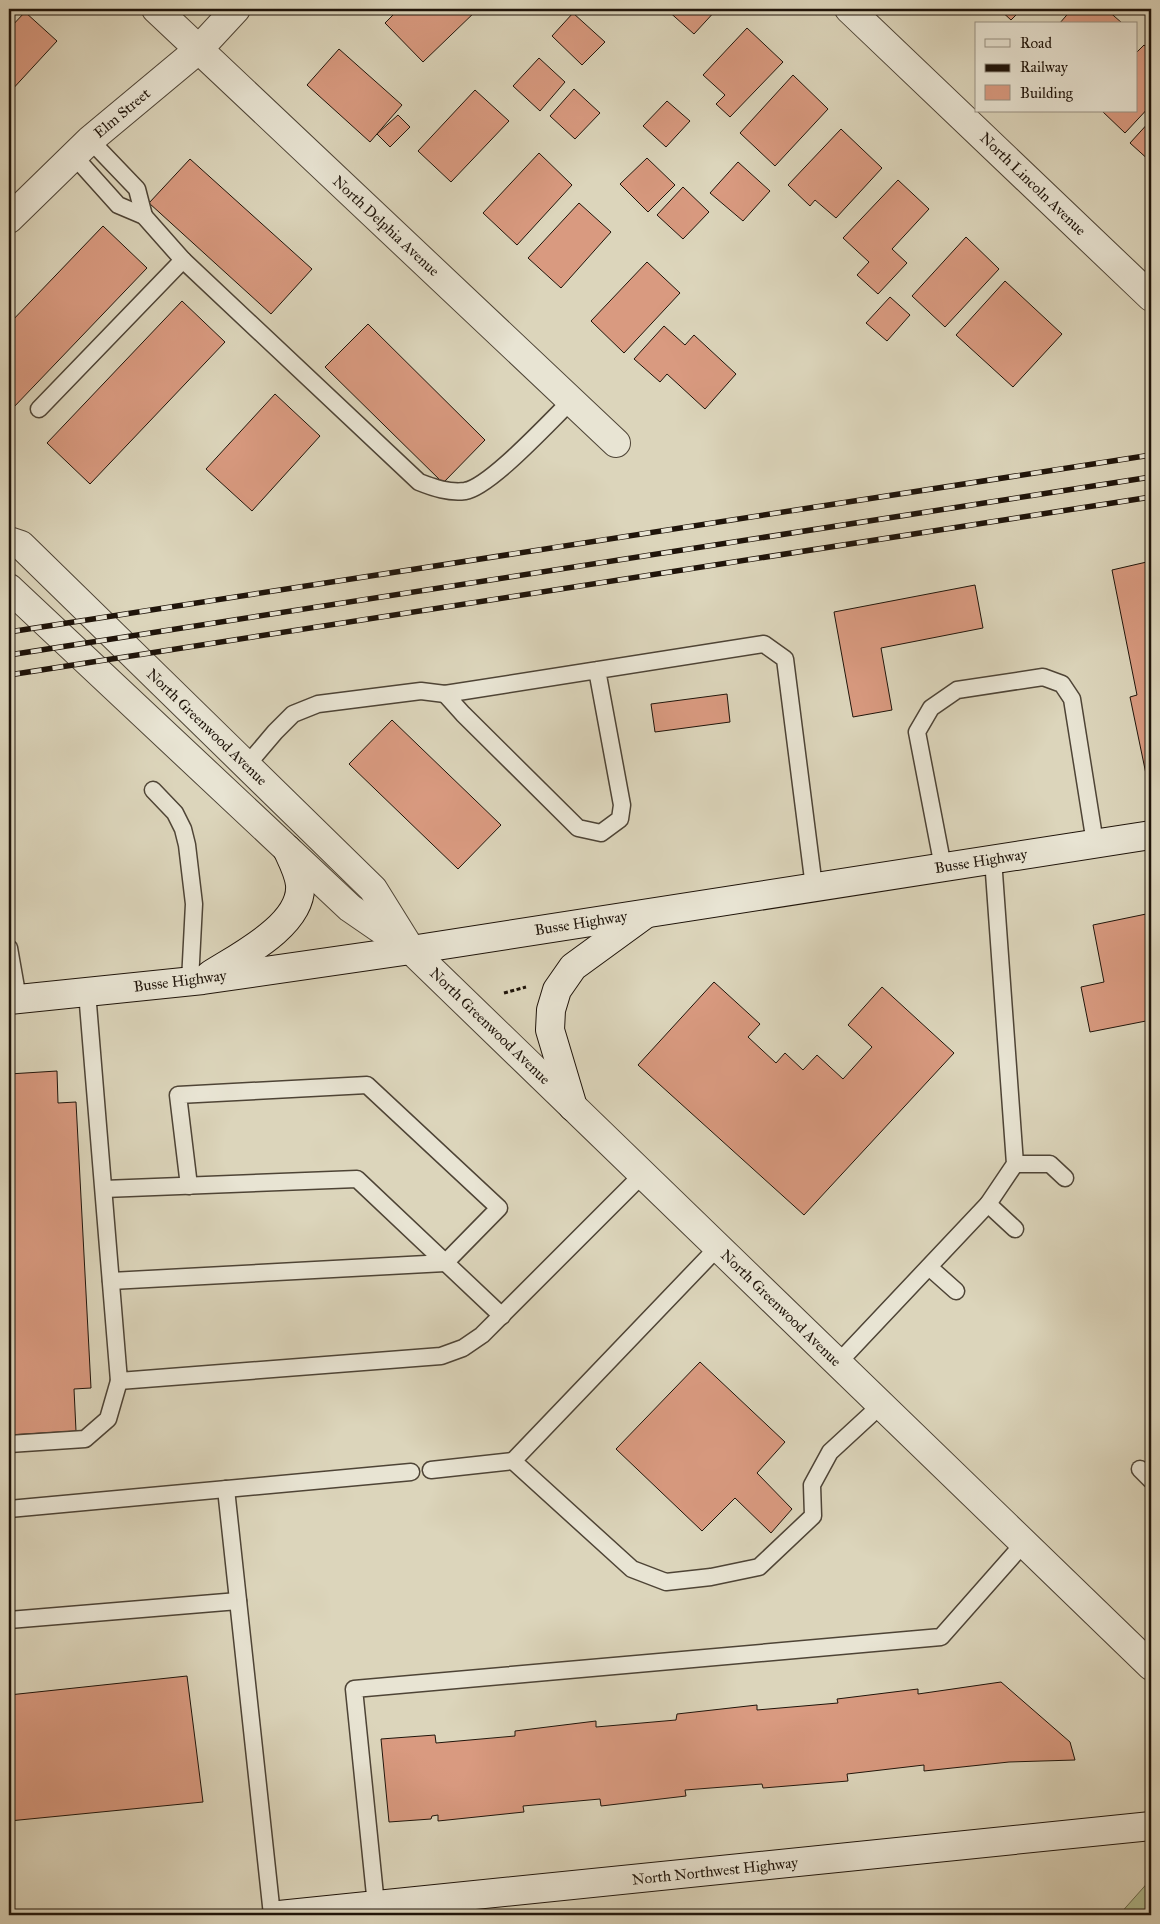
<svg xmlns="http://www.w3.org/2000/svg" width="1160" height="1924" font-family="'IM FELL Great Primer',serif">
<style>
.green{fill:#b1bd90;stroke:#68684d}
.building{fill:#d99a80;stroke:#1f140a}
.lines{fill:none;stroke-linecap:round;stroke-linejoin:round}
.service-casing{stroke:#4e4436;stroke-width:19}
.minor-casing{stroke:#4e4436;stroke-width:30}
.tertiary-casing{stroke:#4e4436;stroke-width:30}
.secondary-casing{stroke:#1f140a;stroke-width:30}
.path{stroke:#1f140a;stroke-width:3;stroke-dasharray:4 2.5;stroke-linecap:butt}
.service{stroke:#e8e4d3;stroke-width:16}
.minor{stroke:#e8e4d3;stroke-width:28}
.tertiary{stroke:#e8e4d3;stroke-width:28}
.secondary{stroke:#e8e4d3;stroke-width:28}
.rail-casing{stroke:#1f140a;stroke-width:5.5}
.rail{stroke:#e8e4d3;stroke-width:4;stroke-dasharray:11;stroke-linecap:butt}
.labels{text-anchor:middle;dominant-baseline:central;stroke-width:4;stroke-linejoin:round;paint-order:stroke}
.street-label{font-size:15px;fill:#1f140a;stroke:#e8e4d3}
</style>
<rect width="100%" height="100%" fill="#dcd5bb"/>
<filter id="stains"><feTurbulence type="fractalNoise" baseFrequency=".004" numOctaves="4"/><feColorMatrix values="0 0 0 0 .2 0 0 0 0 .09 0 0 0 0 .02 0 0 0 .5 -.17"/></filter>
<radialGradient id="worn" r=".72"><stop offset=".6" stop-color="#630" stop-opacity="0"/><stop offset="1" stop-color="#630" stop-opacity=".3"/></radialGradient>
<polygon class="green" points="1151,1879 1151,1915 1119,1915"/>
<g class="building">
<polygon points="399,9 478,9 423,62 385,23"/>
<polygon points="666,9 717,9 694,34"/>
<polygon points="999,9 1022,9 1011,20"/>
<polygon points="1072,9 1106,9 1122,23 1059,24"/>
<polygon points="25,12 57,41 9,93 9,29"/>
<polygon points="573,13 605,42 582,65 552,36"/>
<polygon points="747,28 783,62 730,117 716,104 725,95 703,75"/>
<polygon points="1144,45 1151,51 1151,105 1125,133 1102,111 1136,111 1136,53"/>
<polygon points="339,49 402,105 370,142 307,85"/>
<polygon points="539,58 565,82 540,111 513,86"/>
<polygon points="793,75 828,109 775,166 740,133"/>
<polygon points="574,89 600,113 575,139 550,116"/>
<polygon points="475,90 509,121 451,182 418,151"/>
<polygon points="667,101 690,121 666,147 643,126"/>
<polygon points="398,115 410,127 390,147 377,134"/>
<polygon points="1151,120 1151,162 1130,143"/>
<polygon points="841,129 882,168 836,218 815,200 810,206 788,185"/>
<polygon points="539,153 572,185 517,245 483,213"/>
<polygon points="647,158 675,185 648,212 620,184"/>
<polygon points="190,159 312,269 271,314 149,203"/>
<polygon points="738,162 770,191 743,221 710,193"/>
<polygon points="898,180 929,209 892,249 907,263 878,294 857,275 869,262 843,238"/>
<polygon points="683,187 709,212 683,239 657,215"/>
<polygon points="579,203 611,232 561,288 528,258"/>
<polygon points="103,226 147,268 12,409 9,406 9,324"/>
<polygon points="966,237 999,269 945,327 912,296"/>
<polygon points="647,262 680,293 624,353 591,321"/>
<polygon points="1005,281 1062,334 1013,387 956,335"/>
<polygon points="890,297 910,315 887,341 866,323"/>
<polygon points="182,301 225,342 90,484 47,443"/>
<polygon points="368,324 485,440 443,483 325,367"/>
<polygon points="664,326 685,345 694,335 736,374 705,409 667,374 660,382 634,359"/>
<polygon points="275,394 320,436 252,511 206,469"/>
<polygon points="1151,561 1151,773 1146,774 1130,697 1137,695 1112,570"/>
<polygon points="975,585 983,628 881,648 892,710 853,717 834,612"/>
<polygon points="727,694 730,722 655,732 651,704"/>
<polygon points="392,720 501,825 458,869 349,764"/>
<polygon points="1151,913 1151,1020 1090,1032 1081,987 1104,982 1093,925"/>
<polygon points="714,982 760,1024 748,1037 776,1063 785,1053 803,1070 817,1055 843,1079 872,1047 848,1025 882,987 954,1053 804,1215 638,1065"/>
<polygon points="57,1071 58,1103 76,1102 91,1388 74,1389 76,1431 9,1435 9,1074"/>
<polygon points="700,1362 785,1442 757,1473 792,1509 771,1533 735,1498 702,1531 616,1449"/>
<polygon points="187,1676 203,1802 9,1821 9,1695"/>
<polygon points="1001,1682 1070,1742 1075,1760 1009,1762 924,1771 924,1765 847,1774 848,1781 763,1788 762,1784 685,1790 686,1796 601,1806 600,1799 523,1806 524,1812 438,1821 438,1815 432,1816 431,1819 389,1822 381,1739 435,1735 436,1743 515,1736 515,1731 596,1721 596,1727 676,1720 677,1714 757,1705 757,1710 838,1703 837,1699 918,1689 918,1694"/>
</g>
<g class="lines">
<g class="service-casing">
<g id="service">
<polyline points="90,140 137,189 144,216"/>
<path d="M74,156L118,205L144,216L183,260L419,482C434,488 449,493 465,491C490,487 550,421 571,401"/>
<polyline points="39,409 183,260"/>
<polyline points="597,670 622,805 620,819 601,833 578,828 463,714 445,694 764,644 785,659 814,887"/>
<polyline points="247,765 275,732 293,714 318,704 421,691 445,694"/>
<polyline points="153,790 175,813 183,829 187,845 194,904 190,981"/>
<polyline points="943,867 917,732 931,708 957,690 1043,677 1062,684 1072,699 1095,843"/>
<polyline points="9,948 18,999"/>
<polyline points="87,992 119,1381 441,1356 463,1348 482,1335 643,1174"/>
<polyline points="1015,1164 1050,1164 1065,1178"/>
<polyline points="104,1189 357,1179 502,1316"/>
<polyline points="988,1204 1015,1229"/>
<polyline points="718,1247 513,1461 632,1569 666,1582 711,1577 759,1567 813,1516 812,1485 830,1452 881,1405"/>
<polyline points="929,1267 956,1291"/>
<polyline points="111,1281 445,1263 499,1208 367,1085 178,1095 189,1186"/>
<polyline points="838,1363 988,1204 1015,1164 993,859"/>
<polyline points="9,1444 85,1439 108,1419 119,1381"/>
<polyline points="1140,1469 1151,1480"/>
<polyline points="431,1470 513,1461"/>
<polyline points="226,1489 272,1915"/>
<polyline points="9,1509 411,1472"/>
<polyline points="9,1620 238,1601"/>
<polyline points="376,1905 354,1689 941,1637 1024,1543"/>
</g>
</g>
<g class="minor-casing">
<g id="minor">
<polyline points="156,9 616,443"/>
<polyline points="849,9 1151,297"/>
<polyline points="9,219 90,140 198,50 236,9"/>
</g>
</g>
<g class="tertiary-casing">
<g id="tertiary">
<polyline points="9,541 21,545 373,889 406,942"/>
<polyline points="9,588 350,908 411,950 1151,1666"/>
</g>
</g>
<g class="secondary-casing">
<g id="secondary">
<path d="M210,975C238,957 303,925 300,885C299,873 292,860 287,849"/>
<polyline points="9,1000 203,980 411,950 1151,835"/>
<polyline points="573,1107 550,1030 551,1010 557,990 573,967 643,916"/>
<polyline points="279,1915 1151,1826"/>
</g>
</g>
<polyline class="path" points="504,993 526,987"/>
<use href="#service" class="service"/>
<use href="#minor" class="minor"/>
<use href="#tertiary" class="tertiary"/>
<use href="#secondary" class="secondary"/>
<g class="rail-casing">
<g id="rail">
<polyline points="9,632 1151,455"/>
<polyline points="9,655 1151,477"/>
<polyline points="9,675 1151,497"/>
</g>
</g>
<use href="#rail" class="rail"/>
</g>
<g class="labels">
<g class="street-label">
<text transform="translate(122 113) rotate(-40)">Elm Street</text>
<text transform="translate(1033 184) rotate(44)">North Lincoln Avenue</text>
<text transform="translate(386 226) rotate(43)">North Delphia Avenue</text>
<text transform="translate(207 727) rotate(44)">North Greenwood Avenue</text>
<text transform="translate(981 861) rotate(-9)">Busse Highway</text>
<text transform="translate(581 923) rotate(-9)">Busse Highway</text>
<text transform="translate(180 981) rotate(-7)">Busse Highway</text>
<text transform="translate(490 1026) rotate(44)">North Greenwood Avenue</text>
<text transform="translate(781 1308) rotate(44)">North Greenwood Avenue</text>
<text transform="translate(715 1871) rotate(-6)">North Northwest Highway</text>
</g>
</g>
<rect width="1160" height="1924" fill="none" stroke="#dcd5bb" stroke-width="30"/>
<rect x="10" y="10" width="1140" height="1904" fill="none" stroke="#1f140a" stroke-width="2.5"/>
<rect x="15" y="15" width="1130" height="1894" fill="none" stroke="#1f140a"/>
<rect x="975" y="22" width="162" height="90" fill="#e8e4d3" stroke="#989183"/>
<rect x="985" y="39" width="25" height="8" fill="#e8e4d3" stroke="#989183"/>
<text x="1020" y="48" font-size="15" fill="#1f140a">Road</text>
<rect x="985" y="64" width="25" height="8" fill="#1f140a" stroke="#989183"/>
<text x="1020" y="72" font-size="15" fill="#1f140a">Railway</text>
<rect x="985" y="85" width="25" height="15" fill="#d99a80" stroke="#989183"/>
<text x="1020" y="98" font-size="15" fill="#1f140a">Building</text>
<rect width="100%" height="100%" filter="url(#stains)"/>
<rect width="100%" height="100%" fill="url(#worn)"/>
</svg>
